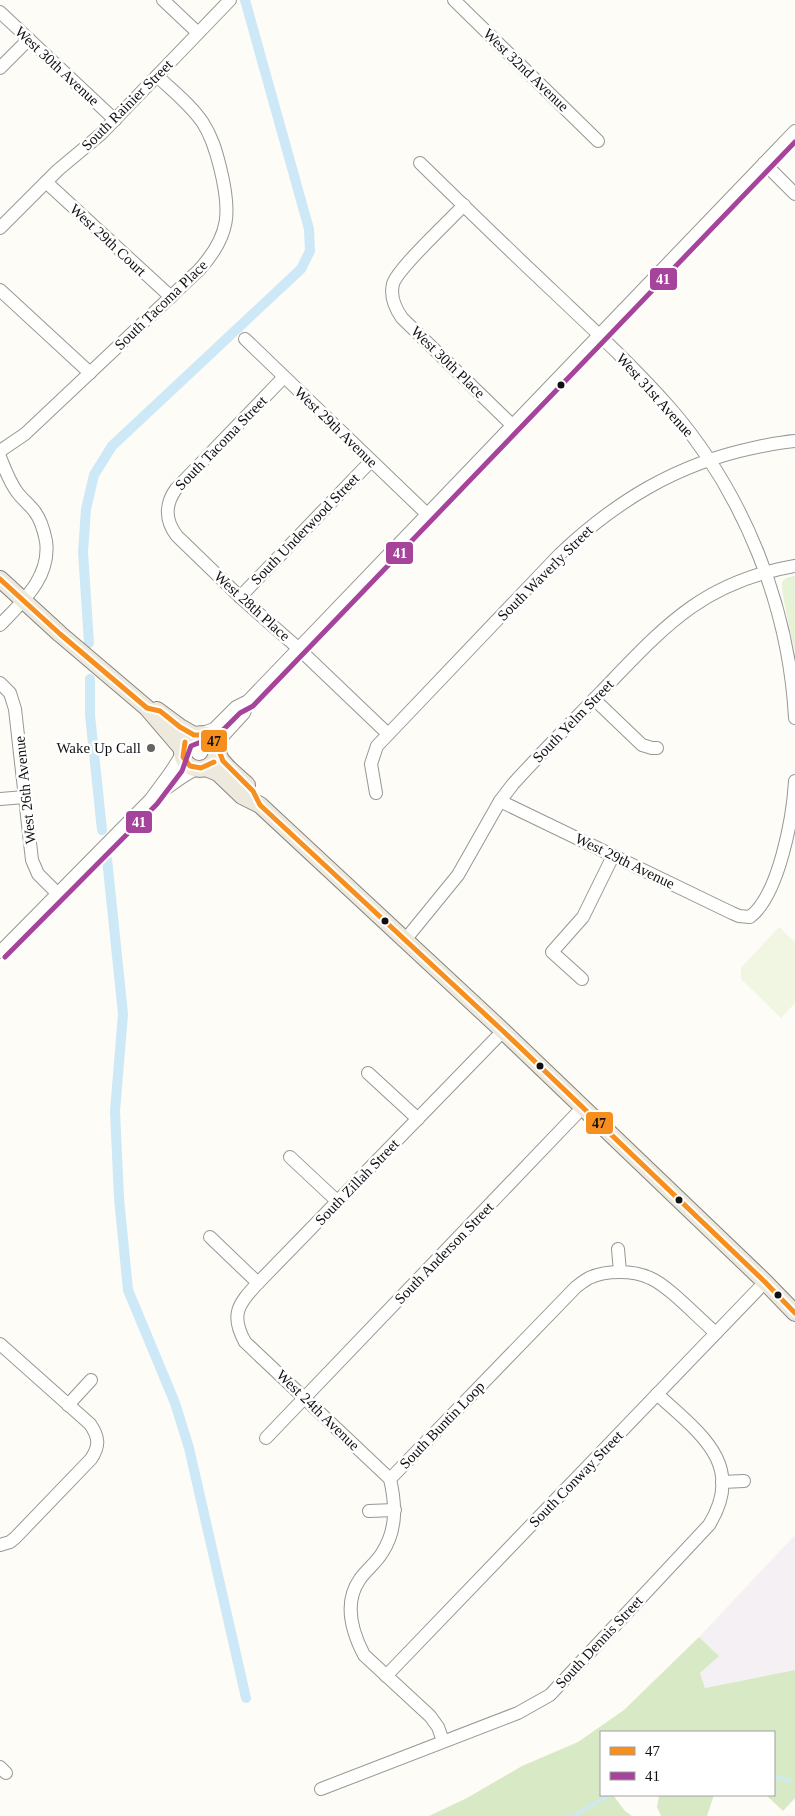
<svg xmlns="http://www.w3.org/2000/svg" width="795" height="1816" font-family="Georgia,serif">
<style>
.industrial{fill:#f5f0f3}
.green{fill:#e7f3d7}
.forest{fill:#d8eac5}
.pitch{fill:#f0f6e1}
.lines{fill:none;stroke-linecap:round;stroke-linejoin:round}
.stream{stroke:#cde8f7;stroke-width:3}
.canal{stroke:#cde8f7;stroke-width:10}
.minor-casing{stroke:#979795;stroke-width:14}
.major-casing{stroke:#858482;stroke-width:18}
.minor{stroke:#fffffe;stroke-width:12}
.major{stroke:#ede9dc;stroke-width:16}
.bus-1-casing{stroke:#fff;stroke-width:9}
.bus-2-casing{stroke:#fff;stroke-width:9}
.bus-1{stroke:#f78f1e;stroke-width:5}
.bus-2{stroke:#a5449a;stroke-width:5}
.bus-dot{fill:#111;stroke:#fff;stroke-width:2}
.poi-dot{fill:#646362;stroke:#fff;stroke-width:2}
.labels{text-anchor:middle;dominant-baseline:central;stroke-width:5;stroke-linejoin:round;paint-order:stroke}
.street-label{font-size:15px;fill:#111;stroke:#fff}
.poi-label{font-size:15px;fill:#111;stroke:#fff;text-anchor:end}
.line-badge{stroke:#fff;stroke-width:2}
.badge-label{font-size:14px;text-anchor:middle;font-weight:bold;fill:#fff}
.pale-badge-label{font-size:14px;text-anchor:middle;font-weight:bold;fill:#111}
</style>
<rect width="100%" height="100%" fill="#fdfcf7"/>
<polygon class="industrial" points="795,1535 795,1670 705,1688 700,1673 719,1656 699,1637"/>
<path class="green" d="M795,576V652C793,643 780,587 782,583C784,577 790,577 795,576Z"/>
<g class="forest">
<polygon points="699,1637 719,1656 700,1673 705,1688 795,1670 795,1798 783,1811 766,1795 774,1795 774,1732 601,1732 601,1795 613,1795 625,1811 632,1816 429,1816 467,1798 522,1766 578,1742 624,1710"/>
<polygon points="659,1795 714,1795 707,1816 661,1816 657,1807"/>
</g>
<polygon class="pitch" points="779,927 795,942 795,1003 781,1018 741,979 741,968"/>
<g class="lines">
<g class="stream">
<polyline points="774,1776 790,1781"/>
<polyline points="573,1816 610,1795"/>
</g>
<g class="canal">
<polyline points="89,643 83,552 86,509 94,475 112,446 301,269 310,251 309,229 245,0"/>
<polyline points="90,679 90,715 102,830"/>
<polyline points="107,859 123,1014 115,1111 119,1198 128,1290 175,1403 189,1448 246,1698"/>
</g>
<g class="minor-casing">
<g id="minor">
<polyline points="163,0 198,33"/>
<polyline points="454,0 598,141"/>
<polyline points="0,12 115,120"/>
<polyline points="0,68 29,39"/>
<path d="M420,163C465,207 510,251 556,294C595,331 635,368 671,409C744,494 789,606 795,718"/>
<polyline points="764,163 795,194"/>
<polyline points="46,182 171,297"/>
<path d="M464,205C450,220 397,269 393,284C390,296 395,308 402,318L512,425"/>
<polyline points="0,228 58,170 101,134 230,0"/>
<polyline points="0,290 90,373"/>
<polyline points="245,339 427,514"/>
<path d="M284,377L176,489C165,504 165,521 177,536L240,597L298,648L388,734"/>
<path d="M0,451L25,434L199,270C231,235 231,211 220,167C216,151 212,137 203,123C191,105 173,91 157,76"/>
<path d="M0,457C5,469 9,481 17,492C22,499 30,505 35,512C41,520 44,531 46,541C51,577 23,601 0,625"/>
<polyline points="240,597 371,461"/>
<polyline points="0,683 10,693 15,709 32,860 38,874 58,894"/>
<polyline points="594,699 642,745 652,748 657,748"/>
<polyline points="200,734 214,729 236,707 248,701 795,131"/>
<polyline points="216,746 223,736 244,713 248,701"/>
<path d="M376,793L371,764L377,746L560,554C616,501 677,464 753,448C767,445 781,442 795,441"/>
<path d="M155,796C170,787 182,775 197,769"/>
<polyline points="0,799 25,797"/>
<path d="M500,801L732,913L739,916L750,917C779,895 793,817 795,781"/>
<path d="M405,940L458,875L500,801L513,784C541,753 571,723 600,693C662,629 701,582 795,566"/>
<path d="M0,952L151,799C162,783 174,770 182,753"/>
<polyline points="582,979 552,952 583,917 613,856"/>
<polyline points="368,1073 418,1119"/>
<polyline points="290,1157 337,1201"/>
<polyline points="210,1237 258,1283"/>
<polyline points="618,1249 620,1272"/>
<path d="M0,1344L90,1424C99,1437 100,1446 91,1459L15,1538L10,1542L0,1545"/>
<polyline points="68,1405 91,1380"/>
<polyline points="266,1438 583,1107"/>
<path d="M390,1479L245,1342C230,1315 238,1304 258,1283L503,1031"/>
<polyline points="722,1482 744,1481"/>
<polyline points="369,1511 395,1510"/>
<polyline points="386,1676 765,1282"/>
<path d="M443,1741L438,1727L430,1716L364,1655C352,1632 343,1603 360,1579C366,1570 376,1563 382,1553C397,1530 396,1505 390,1479L576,1287C580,1284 585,1280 589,1278C606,1270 633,1270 650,1278C669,1286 699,1319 716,1333"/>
<polyline points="0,1767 6,1773"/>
<path d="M321,1789L518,1713L550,1695L709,1525C747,1464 698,1432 657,1394"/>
</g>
</g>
<g class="major-casing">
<g id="major">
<polyline points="0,579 60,634 147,708 183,750"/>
<polyline points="157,710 180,727 194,735"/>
<path d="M217,750C216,776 182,774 182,751C183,737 200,729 211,738C217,743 217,751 220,758C226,768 239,777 247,785"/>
<polyline points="206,768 218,773 242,796 260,805 503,1031 765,1282 795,1313"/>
</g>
</g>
<use href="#minor" class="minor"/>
<use href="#major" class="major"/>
<g class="bus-1-casing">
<g id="bus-1">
<polyline points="0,579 60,634 147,708 160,711 180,727 194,735 206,735 211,738 216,743 223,761 253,791 260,805 503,1031 765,1282 795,1313"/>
<polyline points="185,742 183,757 190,766 201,768 214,762"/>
</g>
</g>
<g class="bus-2-casing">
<polyline id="bus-2" points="5,957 157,804 182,771 191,746 218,735 240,713 253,706 795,142"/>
</g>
<use href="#bus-1" class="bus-1"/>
<use href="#bus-2" class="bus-2"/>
</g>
<g class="bus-dot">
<circle cx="561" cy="385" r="4.5"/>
<circle cx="385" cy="921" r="4.5"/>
<circle cx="540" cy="1066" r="4.5"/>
<circle cx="679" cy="1200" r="4.5"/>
<circle cx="778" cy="1295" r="4.5"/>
</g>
<circle class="poi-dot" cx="151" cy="748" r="5"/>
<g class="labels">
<g class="street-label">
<text transform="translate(57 66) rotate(43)">West 30th Avenue</text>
<text transform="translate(526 70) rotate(44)">West 32nd Avenue</text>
<text transform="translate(127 105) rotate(-45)">South Rainier Street</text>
<text transform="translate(108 240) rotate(43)">West 29th Court</text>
<text transform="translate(161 305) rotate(-44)">South Tacoma Place</text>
<text transform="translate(448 362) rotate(44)">West 30th Place</text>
<text transform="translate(655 395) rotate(48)">West 31st Avenue</text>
<text transform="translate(336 427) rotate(44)">West 29th Avenue</text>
<text transform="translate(221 443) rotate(-46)">South Tacoma Street</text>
<text transform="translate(305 529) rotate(-46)">South Underwood Street</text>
<text transform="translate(545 573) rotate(-45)">South Waverly Street</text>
<text transform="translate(252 606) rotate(42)">West 28th Place</text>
<text transform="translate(573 721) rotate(-46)">South Yelm Street</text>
<text transform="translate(25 790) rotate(-96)">West 26th Avenue</text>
<text transform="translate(625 861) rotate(26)">West 29th Avenue</text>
<text transform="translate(357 1182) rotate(-46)">South Zillah Street</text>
<text transform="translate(444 1253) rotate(-46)">South Anderson Street</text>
<text transform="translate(318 1410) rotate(44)">West 24th Avenue</text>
<text transform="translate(442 1425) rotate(-46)">South Buntin Loop</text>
<text transform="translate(576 1479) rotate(-46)">South Conway Street</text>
<text transform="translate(599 1642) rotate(-47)">South Dennis Street</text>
</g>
<g class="poi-label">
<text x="141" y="748">Wake Up Call</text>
</g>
</g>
<g class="line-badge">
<rect x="649" y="267" width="29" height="24" rx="5" fill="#a5449a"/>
<rect x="385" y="541" width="29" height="24" rx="5" fill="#a5449a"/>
<rect x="200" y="729" width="28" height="24" rx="5" fill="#f78f1e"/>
<rect x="125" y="810" width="28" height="24" rx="5" fill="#a5449a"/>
<rect x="585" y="1111" width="29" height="24" rx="5" fill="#f78f1e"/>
</g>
<g class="badge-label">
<text x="663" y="284">41</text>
<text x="400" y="558">41</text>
<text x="139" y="827">41</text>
</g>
<g class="pale-badge-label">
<text x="214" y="746">47</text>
<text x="599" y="1128">47</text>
</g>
<rect x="600" y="1731" width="175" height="65" fill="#ffffff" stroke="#a0a0a0"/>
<rect x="610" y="1747" width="25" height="8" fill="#f78f1e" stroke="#a0a0a0"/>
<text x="645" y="1756" font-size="15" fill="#111111">47</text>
<rect x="610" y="1772" width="25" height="8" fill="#a5449a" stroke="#a0a0a0"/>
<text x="645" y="1781" font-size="15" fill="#111111">41</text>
</svg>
